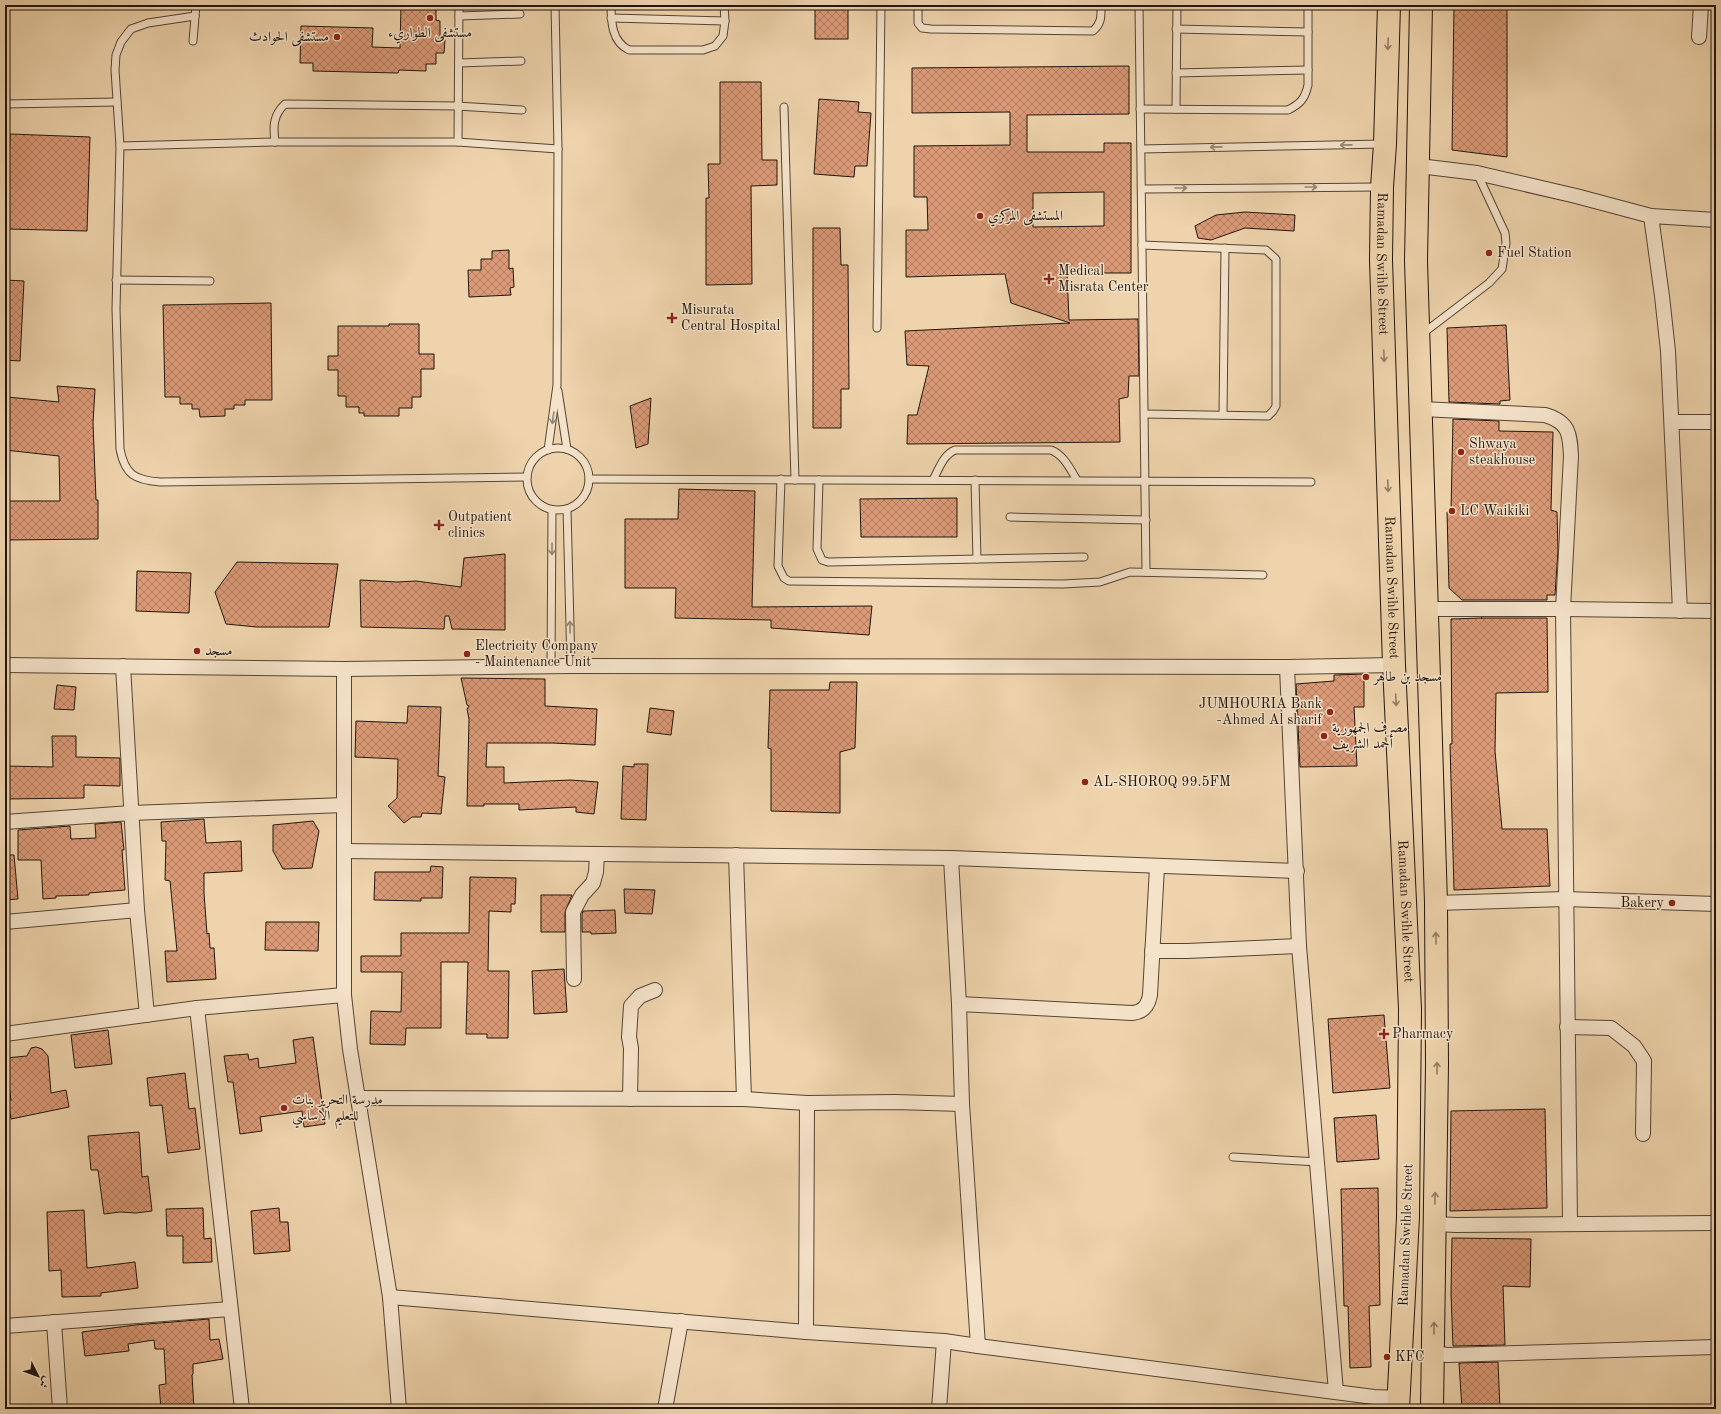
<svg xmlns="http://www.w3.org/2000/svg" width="1721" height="1414" font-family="'Old Standard TT',Amiri,serif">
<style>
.building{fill:url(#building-cross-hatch);stroke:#21150d;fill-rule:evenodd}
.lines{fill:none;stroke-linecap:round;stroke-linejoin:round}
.lane-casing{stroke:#544435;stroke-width:9}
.street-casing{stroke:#544435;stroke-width:16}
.primary-casing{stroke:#21150d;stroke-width:24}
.lane{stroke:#f4e2c9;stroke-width:7}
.street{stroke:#f4e2c9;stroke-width:14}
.primary{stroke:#eed3ac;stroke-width:22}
.oneway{stroke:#927e64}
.oneway2{stroke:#958674}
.poi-dot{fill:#8f2418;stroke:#f4e2c9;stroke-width:1.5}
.labels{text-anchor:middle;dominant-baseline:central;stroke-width:3;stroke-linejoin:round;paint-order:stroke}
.poi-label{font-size:14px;fill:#21150d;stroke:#f4e2c9;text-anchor:start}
.street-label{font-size:14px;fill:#21150d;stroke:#f4e2c9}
</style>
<defs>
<pattern id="building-cross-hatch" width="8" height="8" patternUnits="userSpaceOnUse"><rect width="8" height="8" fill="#db9a77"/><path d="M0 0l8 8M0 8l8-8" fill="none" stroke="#b17c60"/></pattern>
</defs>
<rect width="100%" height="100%" fill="#eed3ac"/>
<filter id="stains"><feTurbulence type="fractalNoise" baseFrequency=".005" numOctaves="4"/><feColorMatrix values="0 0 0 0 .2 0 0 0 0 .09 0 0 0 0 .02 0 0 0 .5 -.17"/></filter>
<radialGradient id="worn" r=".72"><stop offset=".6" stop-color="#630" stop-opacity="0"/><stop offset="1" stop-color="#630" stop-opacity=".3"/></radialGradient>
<g class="building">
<polygon points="401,5 436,5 436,20 440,21 440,40 445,40 444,53 436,53 436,64 426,64 426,71 399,70 398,73 313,71 313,63 300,63 301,26 373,28 372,47 400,48"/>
<rect x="815" y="5" width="33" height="34"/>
<polygon points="1454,5 1507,5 1507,157 1452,150"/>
<path d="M1129,66V114L1027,115V152H1104V143H1131V273H1067L1069,320L1138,319L1139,376H1129L1128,397L1119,399L1120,442L907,444L908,415H917L929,366L907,365L905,331L1070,323L1011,303L1005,274L906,277V230H928L927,197H914V146L1010,145V112L912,113V68ZM1104,192V226L1033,227V193Z"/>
<polygon points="720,82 761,82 762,160 777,160 777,185 751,186 752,284 706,285 706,198 709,198 708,164 720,164"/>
<polygon points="819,99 859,102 858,112 871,113 867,166 855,166 854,177 814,174"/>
<polygon points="10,134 90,137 87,231 7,229"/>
<polygon points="1245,212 1295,215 1294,231 1245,228 1211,240 1198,238 1195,226 1216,215"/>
<polygon points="813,228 840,228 841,265 848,265 849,389 841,389 841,428 813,428"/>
<polygon points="509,250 509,269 513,268 514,287 510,288 511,295 469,297 468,270 481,270 481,259 492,259 492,251"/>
<polygon points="5,280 24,281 20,361 5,360"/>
<polygon points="271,303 272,400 245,400 245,405 234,405 234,409 225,409 225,416 200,417 199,409 192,409 192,404 180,404 180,397 165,397 163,305"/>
<polygon points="389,324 419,324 419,354 434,354 434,369 421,369 421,397 412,397 412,408 399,408 399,416 364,416 364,413 359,413 359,407 346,407 346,396 338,396 338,370 328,370 328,356 338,356 338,326 389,326"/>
<polygon points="1506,325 1510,400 1500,401 1500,404 1449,402 1447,328"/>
<polygon points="57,386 95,389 93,423 96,500 98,500 98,539 6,540 6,501 60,501 59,456 5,450 5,419 7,397 59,402"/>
<polygon points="651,398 648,444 636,448 630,406"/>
<polygon points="1453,419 1499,421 1499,431 1553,432 1551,510 1557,512 1558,550 1555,595 1547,595 1547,600 1462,600 1449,588 1447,512 1451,512"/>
<polygon points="679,489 755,491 752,607 872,606 869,635 771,628 771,620 675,618 676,588 625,588 625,519 678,519"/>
<polygon points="957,498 957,537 861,537 860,499"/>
<polygon points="505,554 505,630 452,629 449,616 445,616 444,629 361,627 360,580 397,582 416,581 461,587 464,558"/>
<polygon points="237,562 338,564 329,627 257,627 226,624 215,592"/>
<polygon points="137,571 191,573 189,613 136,611"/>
<polygon points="1481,618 1547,618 1548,692 1496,693 1495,751 1502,829 1547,829 1550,886 1454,890 1450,744 1452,744 1451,619 1482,618"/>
<polygon points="1364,674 1364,707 1354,707 1357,766 1300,767 1296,684 1334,681 1334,675"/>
<polygon points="461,678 545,679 545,706 597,709 595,745 552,743 487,743 486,767 504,767 504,783 570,780 598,782 594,814 576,812 576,807 519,810 519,804 484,804 484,806 467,806 469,719 467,709 469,706 467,705"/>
<polygon points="830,682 857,682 855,748 840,752 840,813 771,811 771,749 768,748 770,690 829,690"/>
<polygon points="57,685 76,687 74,710 54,709"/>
<polygon points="408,706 441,707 438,776 445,777 441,814 422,813 421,817 412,817 404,823 388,806 397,798 398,759 355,757 356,721 407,723"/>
<polygon points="650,708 674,711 671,735 647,732"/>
<polygon points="52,736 76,736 76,757 120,758 120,786 84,785 84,798 5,799 5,766 53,767"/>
<polygon points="634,764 648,764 646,820 621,819 623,766 634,767"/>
<polygon points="204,819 206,843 241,841 242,871 204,873 204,893 207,934 209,933 210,948 214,948 216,979 167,982 165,951 177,951 170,881 165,880 166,841 162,841 161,822"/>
<polygon points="313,821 319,831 312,868 283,869 273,851 273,825"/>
<polygon points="121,822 124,850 122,850 125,890 89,893 89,895 56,896 56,898 43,899 41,860 18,860 18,830 70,826 71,839 96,838 95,824"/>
<polygon points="5,855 14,855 18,899 5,900"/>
<polygon points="431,866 443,867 442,898 421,898 421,901 374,900 375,872 430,872"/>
<polygon points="470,877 516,878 515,904 511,904 511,912 489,911 488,971 509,971 508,1038 487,1038 487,1034 466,1034 468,962 441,962 441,1028 406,1028 405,1045 370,1044 371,1011 401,1012 402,972 361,972 361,956 401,956 401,933 469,933"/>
<polygon points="624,889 655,890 652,914 625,913"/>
<polygon points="541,895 572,895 565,912 565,932 541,932"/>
<polygon points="615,910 616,933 591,934 591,932 582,932 582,914 583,911"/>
<polygon points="266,922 319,922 318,951 265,950"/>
<polygon points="564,969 567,1012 534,1014 532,971"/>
<polygon points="1384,1015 1390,1088 1333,1093 1328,1019"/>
<polygon points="108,1030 112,1064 75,1068 71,1035"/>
<polygon points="313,1037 325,1124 304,1127 302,1111 260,1117 262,1131 240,1134 233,1082 228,1082 224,1056 248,1054 249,1060 258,1058 259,1068 296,1063 293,1040"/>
<polygon points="36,1047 42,1049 48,1056 51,1093 66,1090 69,1107 11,1119 8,1101 11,1100 5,1058 27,1056 31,1048"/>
<polygon points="185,1073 189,1109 195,1108 200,1149 168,1153 162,1105 150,1106 147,1078"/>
<polygon points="1545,1109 1547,1208 1450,1211 1451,1111"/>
<polygon points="1376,1115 1379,1159 1337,1162 1334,1118"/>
<polygon points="139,1132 142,1177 148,1176 152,1211 136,1213 120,1212 104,1214 98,1170 91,1170 88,1136"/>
<polygon points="1378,1188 1380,1305 1369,1306 1371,1367 1350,1368 1348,1306 1344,1306 1341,1189"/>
<polygon points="203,1208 204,1239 211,1238 212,1262 183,1263 183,1236 167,1236 166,1209"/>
<polygon points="279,1208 280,1222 288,1222 290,1251 254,1254 251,1211"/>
<polygon points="84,1210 87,1268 135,1262 138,1288 101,1293 101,1296 62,1297 61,1270 49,1271 47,1212"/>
<polygon points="1452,1238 1531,1239 1530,1287 1503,1286 1505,1345 1453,1346 1451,1294"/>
<polygon points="209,1319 210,1340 219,1339 223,1359 193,1364 193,1374 192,1375 194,1409 161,1409 159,1385 166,1384 164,1349 155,1349 154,1340 128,1344 129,1351 85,1356 82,1332 135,1325"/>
<polygon points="1498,1362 1500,1409 1462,1409 1459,1363"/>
</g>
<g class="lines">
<g class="lane-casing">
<g id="lane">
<path d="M611,5C611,22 612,42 629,50H703L715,46L723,36L725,21L724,5"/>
<path d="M918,5V23L922,28L931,29L1093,31C1102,23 1101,16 1101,5"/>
<polyline points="1139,5 1146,572"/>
<path d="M195,16L148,23L131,29L121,42L116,55L115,70L120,146L116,309L120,449C125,475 135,480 160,482L527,477"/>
<polyline points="459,16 520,14"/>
<polyline points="611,18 725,21"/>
<polyline points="1176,29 1308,32"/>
<polyline points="193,41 196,5"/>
<polyline points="459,63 521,61"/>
<polyline points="1176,73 1308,70"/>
<polyline points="5,104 117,102"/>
<polyline points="784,107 795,480"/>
<path d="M1140,109L1288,110C1300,104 1305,99 1308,85V8L1306,5"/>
<polyline points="1176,109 1177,5"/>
<path d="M275,142C273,127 273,115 285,104L457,106L522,110"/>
<polyline points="458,142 459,5"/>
<polyline points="120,146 275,142 458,142 558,149"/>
<polyline points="1141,149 1383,144"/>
<polyline points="1142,189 1379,187"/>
<polyline points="1142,245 1266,250 1276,259 1276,406 1273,411 1268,416 1145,414"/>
<polyline points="116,280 210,281"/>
<polyline points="877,328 881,5"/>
<polyline points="1422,334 1489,283 1502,269 1506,243 1505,233 1477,173"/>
<polyline points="558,391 567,449"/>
<polyline points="1223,415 1225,248"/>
<circle cx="558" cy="479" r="31"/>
<polyline points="548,450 557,385 558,149 555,5"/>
<polyline points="589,479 1311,482"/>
<polyline points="781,479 778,566 784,578 789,581 1063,584 1100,582 1130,572 1263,575"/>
<polyline points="819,480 817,549 822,560 828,562 1084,557"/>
<path d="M933,480C939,469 943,455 955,450H1051C1064,455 1070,469 1077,480"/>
<polyline points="975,480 977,559"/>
<polyline points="567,509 571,666"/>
<polyline points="1010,517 1146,520"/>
<polyline points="551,667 552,510"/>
<polyline points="1233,1157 1318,1162"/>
</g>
</g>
<g class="street-casing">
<g id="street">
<polyline points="1699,37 1701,5"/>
<polyline points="1419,166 1477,173 1576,196 1651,216 1716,220"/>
<polyline points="1651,216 1662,296 1668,351 1680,611"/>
<path d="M1421,409L1545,415C1569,422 1570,434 1571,456L1563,609L1570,1223"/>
<polyline points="1672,422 1716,422"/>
<polyline points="1426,609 1563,609 1716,611"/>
<polyline points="5,665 344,669 571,666 1287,667 1394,665"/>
<polyline points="123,666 137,910 147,1015"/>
<polyline points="1287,667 1299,946 1336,1392"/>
<polyline points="344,669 344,995 350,1049 390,1297 399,1409"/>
<polyline points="5,822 131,813 344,805"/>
<polyline points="344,851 951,858 1297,871"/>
<polyline points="736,855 744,1099"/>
<polyline points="951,858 959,1004 962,1104 978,1346"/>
<polyline points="1436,903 1565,899 1716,904"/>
<polyline points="5,922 137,910"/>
<polyline points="1152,951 1187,951 1299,946"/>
<polyline points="574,979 573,912 582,895 593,883 596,872 597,854"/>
<path d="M959,1004L1132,1013C1143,1012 1148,1006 1150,995L1157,867"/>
<polyline points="197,1008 242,1409"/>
<polyline points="1567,1027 1611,1028 1634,1046 1644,1061 1643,1134"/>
<polyline points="5,1034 197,1008 344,995"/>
<polyline points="358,1098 744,1099 807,1103 895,1102 962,1104"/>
<polyline points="630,1099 631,1048 629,1037 631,1006 640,996 655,990"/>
<polyline points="1435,1224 1456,1225 1716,1223"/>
<polyline points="390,1297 806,1332 944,1341 978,1346 1374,1397 1399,1398"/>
<polyline points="54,1322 60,1409"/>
<polyline points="5,1326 230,1309"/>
<polyline points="806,1332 807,1103"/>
<polyline points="1434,1353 1447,1355 1716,1347"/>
<polyline points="665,1409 681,1321"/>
<polyline points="939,1409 944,1341"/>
</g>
</g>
<g class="primary-casing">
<g id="primary">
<path id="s1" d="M1389,5L1385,144L1382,187L1381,260L1394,665L1410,1009L1408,1217L1398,1409"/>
<polyline points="1421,5 1416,261 1436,903 1437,1064 1432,1409"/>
</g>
</g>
<use href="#lane" class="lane"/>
<use href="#street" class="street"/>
<use href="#primary" class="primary"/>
</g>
<defs><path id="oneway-shaft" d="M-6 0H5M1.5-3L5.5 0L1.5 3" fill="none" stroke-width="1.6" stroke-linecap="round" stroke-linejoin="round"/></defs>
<g class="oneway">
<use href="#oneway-shaft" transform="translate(1388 44) rotate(92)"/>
<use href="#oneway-shaft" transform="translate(1384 356) rotate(88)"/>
<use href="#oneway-shaft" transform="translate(1388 486) rotate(88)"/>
<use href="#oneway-shaft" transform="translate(1396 700) rotate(87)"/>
<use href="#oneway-shaft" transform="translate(1436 938) rotate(-91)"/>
<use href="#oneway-shaft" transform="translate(1437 1068) rotate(-90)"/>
<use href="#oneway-shaft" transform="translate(1435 1198) rotate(-89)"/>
<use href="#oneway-shaft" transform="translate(1434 1328) rotate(-90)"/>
</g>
<g class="oneway2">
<use href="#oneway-shaft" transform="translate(1346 145) rotate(179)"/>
<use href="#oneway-shaft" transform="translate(1216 147) rotate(179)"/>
<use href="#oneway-shaft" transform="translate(1311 187)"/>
<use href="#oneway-shaft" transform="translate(1181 188)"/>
<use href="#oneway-shaft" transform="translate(553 418) rotate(98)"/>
<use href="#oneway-shaft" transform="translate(552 549) rotate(90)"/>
<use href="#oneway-shaft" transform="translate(570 627) rotate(-91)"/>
</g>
<g class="poi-dot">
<circle cx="430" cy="18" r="4"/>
<circle cx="337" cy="37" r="4"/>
<circle cx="980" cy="216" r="4"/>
<circle cx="1489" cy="253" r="4"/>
<path d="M1047 273h4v4h4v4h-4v4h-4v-4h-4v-4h4z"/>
<path d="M670 312h4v4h4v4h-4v4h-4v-4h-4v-4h4z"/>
<circle cx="1461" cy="452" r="4"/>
<circle cx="1452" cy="511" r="4"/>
<path d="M437 519h4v4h4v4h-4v4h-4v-4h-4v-4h4z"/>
<circle cx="197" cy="651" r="4"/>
<circle cx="467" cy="654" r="4"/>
<circle cx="1366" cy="677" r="4"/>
<circle cx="1330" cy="712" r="4"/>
<circle cx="1324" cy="736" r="4"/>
<circle cx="1085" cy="782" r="4"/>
<circle cx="1672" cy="903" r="4"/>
<path d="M1382 1028h4v4h4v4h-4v4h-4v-4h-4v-4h4z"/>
<circle cx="284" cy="1108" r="4"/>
<circle cx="1387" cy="1357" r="4"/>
</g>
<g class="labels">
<g class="poi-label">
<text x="430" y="33" text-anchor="middle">مستشفى الطواريء</text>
<text x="329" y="37" text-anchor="end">مستشفى الحوادث</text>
<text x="988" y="216">المستشفى المركزي</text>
<text x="1497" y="253">Fuel Station</text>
<text x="1058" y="271">Medical<tspan x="1058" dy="16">Misrata Center</tspan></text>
<text x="681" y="310">Misurata<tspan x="681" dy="16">Central Hospital</tspan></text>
<text x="1469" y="444">Shwaya<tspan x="1469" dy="16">steakhouse</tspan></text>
<text x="1460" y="511">LC Waikiki</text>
<text x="448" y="517">Outpatient<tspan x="448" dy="16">clinics</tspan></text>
<text x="475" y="646">Electricity Company<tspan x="475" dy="16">- Maintenance Unit</tspan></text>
<text x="205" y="651">مسجد</text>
<text x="1374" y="677">مسجد بن طاهر</text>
<text x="1322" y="704" text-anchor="end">JUMHOURIA Bank<tspan x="1322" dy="16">-Ahmed Al sharif</tspan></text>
<text x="1332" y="728">مصرف الجمهورية<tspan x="1332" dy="16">أحمد الشريف</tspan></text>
<text x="1093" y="782">AL-SHOROQ 99.5FM</text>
<text x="1664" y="903" text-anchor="end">Bakery</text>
<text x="1392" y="1034">Pharmacy</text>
<text x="292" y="1100">مدرسة التحرير بنات<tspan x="292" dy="16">للتعليم الاساسي</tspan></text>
<text x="1395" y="1357">KFC</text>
</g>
<g class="street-label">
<text stroke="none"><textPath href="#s1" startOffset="259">Ramadan Swihle Street</textPath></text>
<text stroke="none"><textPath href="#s1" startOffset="583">Ramadan Swihle Street</textPath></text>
<text stroke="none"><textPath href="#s1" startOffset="907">Ramadan Swihle Street</textPath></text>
<text transform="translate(1406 1235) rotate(-88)">Ramadan Swihle Street</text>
</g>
</g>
<rect width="1721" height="1414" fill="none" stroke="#eed3ac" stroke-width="20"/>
<rect x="6" y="6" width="1709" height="1402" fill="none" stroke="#21150d" stroke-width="2"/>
<rect x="10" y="10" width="1701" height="1394" fill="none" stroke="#21150d"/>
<g transform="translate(38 1376) rotate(132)" stroke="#f4e2c9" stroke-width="3" paint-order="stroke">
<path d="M0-3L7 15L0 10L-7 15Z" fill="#21150d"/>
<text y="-6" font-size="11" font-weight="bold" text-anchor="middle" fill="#21150d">ش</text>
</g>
<rect width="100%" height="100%" filter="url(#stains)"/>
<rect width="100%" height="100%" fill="url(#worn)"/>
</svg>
